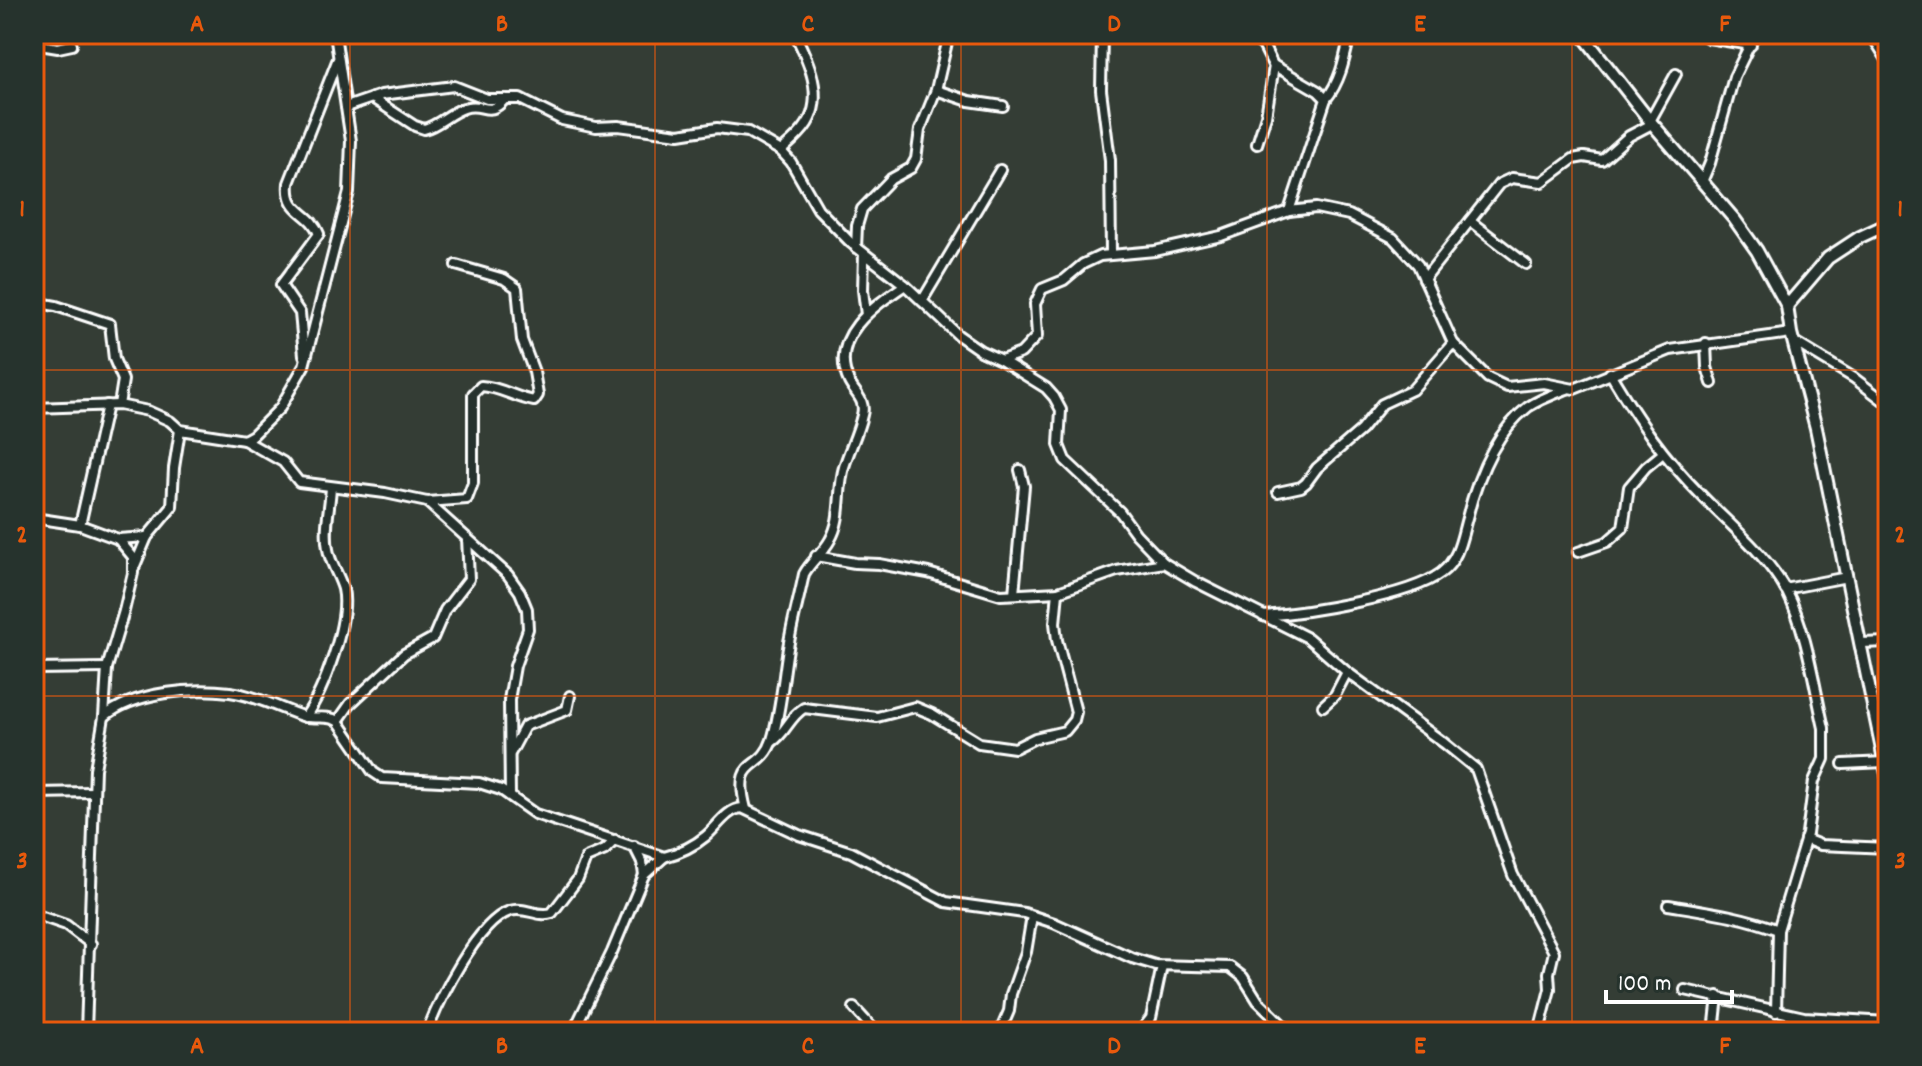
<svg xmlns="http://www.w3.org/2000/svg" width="1922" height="1066" font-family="Dekko,sans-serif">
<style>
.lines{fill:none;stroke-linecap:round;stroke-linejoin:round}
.minor-casing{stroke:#fff;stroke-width:14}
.tertiary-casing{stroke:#fff;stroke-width:16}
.minor{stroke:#26332d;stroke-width:8}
.tertiary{stroke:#26332d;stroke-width:10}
.grid{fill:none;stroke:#e8590c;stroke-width:2;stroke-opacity:0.55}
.neatline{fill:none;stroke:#e8590c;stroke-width:3}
.grid-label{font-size:26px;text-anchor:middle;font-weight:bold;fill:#e8590c}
</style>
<rect width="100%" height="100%" fill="#343d35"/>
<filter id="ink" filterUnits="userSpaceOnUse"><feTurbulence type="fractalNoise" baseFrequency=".0125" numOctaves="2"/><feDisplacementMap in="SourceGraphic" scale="16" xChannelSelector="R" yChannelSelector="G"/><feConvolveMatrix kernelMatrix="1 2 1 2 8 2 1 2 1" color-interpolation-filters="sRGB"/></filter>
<g filter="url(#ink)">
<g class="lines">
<g class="minor-casing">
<g id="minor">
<polyline points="1102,34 1101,90 1110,160 1111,254"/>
<polyline points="1245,34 1263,45 1273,65 1318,91 1326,99 1289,211"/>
<polyline points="1702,34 1708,38 1751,45"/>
<polyline points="1871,34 1888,61"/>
<polyline points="34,44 58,48 72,45"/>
<polyline points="1263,45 1268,34"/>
<polyline points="936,90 969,101 1003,106"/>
<path d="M372,98L415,126L424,129C439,125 449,113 464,108C482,101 488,119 505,99"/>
<path d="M1326,99C1341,81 1345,57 1350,34"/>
<polyline points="346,107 381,95 454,86 487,99 520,99 562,120 596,127 618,126 679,134 717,128 748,132 781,151 791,162 818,209 851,243 905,285 958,335 981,351 1001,360 1021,353 1037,336 1035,304 1042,289 1064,280 1083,264 1100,256 1155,251 1221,236 1289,211 1316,208 1349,215 1393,238 1418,265 1453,343 1488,378 1507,387 1544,383 1574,389 1670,350 1791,333"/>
<polyline points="1650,121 1676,74"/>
<polyline points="1257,144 1266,116 1274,66"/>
<path d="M781,151C790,143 801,134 807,124C825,96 808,60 795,34"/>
<polyline points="1702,182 1710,163 1734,77 1755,34"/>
<polyline points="1470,221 1526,264"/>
<polyline points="856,248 857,226 862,209 891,179 911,168 916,159 920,130 936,90 949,34"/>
<polyline points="864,254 863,290 866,315"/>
<polyline points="1424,279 1499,184 1512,178 1542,182 1573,159 1584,157 1602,160 1629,136 1652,124"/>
<polyline points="922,301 1000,170"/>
<polyline points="34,302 56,306 110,324 114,359 123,380 119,405"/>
<polyline points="1793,341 1854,378 1888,404"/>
<polyline points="1706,343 1707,367 1712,383"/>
<path d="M304,355L300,313L281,285L319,234C310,210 286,214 289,183L337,61"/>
<polyline points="1001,360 1046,388 1054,397 1061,410 1059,445 1065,460 1120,512 1136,534 1164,563 1196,582 1308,638 1347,672 1444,743 1476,769 1513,875 1554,952 1549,973 1550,989 1539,1032"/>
<path d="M1610,373C1638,420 1663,457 1702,496C1731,526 1766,554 1787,592C1807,631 1814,685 1824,728V759L1814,781L1807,834L1778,930L1776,1012"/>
<polyline points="34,408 119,405 148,411 170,421 180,430 244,440 253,435 280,408 304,366 349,192 351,141 335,34"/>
<path d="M244,440L283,462L299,482L385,493L427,502L467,499L473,483V394L481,386C501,387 515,398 534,401L538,395L534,372L522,340L517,288L504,279L456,265"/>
<polyline points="1278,492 1301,487 1306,483 1317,468 1361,430 1382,404 1412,390 1453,343"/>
<polyline points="427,502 508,575 520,592 527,609 528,629 515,666 509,700 510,796"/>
<polyline points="34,518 80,525 118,539 133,557 133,573 124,611 107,668 104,717 95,769 86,1032"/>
<polyline points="80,525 107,405"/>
<polyline points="118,539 147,537"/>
<polyline points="1578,552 1607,542 1623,528 1629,487 1646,467 1663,453"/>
<polyline points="816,556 855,563 879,564 928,573 1001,595 1058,592 1117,571 1164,563"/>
<polyline points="134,568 147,537 172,507 174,468 180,430"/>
<polyline points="1785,589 1847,577"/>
<polyline points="1014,594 1024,486 1020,470"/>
<path d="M1263,616C1304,613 1409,597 1441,573C1459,559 1461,539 1467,518C1477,479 1494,433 1528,407C1540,399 1554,394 1567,389"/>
<polyline points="1862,643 1888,642"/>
<polyline points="34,669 107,668"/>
<polyline points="1323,706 1335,695 1347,672"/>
<polyline points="1872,710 1888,711"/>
<path d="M104,717C133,692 193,687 230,692C254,695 279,708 302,716C314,720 326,714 338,721L373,772L382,778L479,783L501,790L535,814L664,857C679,853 694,846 706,836C717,827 727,809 742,808L799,835L851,852L946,902L1024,913L1054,923L1132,958L1155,965L1230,967L1243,977L1258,1001L1290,1032"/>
<path d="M305,717C324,691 350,620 343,589C339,575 330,563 328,549C324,529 330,507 331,487"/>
<polyline points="338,721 350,704 404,654 433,638 445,610 469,579 467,538"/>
<path d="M772,742C786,733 789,717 804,708L877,717L915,707L932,714L979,743L1015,748L1035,738L1065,731L1074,720L1076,712L1057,640L1055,623L1058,592"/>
<polyline points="511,752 525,726 567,710 570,696"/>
<polyline points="1843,764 1885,762"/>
<polyline points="34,793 94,792"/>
<path d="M746,809C732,755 761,774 772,740C781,711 783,678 788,648C792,623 799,599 804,574C811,561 823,553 830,540C843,518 837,491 844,467C849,450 858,433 862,415C866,400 855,394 849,382C828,337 874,306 905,285"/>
<polyline points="1805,839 1820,845 1888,848"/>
<polyline points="634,846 642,862 644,875"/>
<path d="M1668,905C1705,911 1743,916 1778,930"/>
<polyline points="34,914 66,925 91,944"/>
<polyline points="1685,990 1804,1017 1888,1022"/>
<polyline points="854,1008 876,1032"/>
<path d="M427,1032C439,1000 477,922 510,911C525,906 538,918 552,913L578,879L586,858L605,850L615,840"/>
<polyline points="573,1032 612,952 644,875 664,857"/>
<polyline points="961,1032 968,1030 982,1032"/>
<polyline points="1000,1032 1009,1011 1011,994 1026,952 1032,916"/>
<polyline points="1061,1032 1068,1030 1076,1032"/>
<polyline points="1140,1032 1151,1018 1162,966"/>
<polyline points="1714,1032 1718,996"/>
</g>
</g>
<g class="tertiary-casing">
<g id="tertiary">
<polyline points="1582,34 1650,121 1735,220 1757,251 1787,306 1791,333 1816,428 1888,779"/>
<polyline points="1787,306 1828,258 1860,237 1888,224"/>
</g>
</g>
<use href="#minor" class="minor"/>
<use href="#tertiary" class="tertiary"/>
</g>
</g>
<path class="grid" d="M350,34V1032M655,34V1032M961,34V1032M1267,34V1032M1572,34V1032M34,370H1888M34,696H1888"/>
<rect width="1922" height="1066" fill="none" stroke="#26332d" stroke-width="88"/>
<path d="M1606 990v12h126v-12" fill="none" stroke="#ffffff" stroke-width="4"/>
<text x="1618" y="990" font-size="24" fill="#ffffff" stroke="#26332d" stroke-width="6" paint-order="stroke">100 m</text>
<rect x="44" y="44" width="1834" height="978" class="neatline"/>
<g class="grid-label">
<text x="197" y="31">A</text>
<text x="502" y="31">B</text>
<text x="808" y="31">C</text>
<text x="1114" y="31">D</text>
<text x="1420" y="31">E</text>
<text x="1725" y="31">F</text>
<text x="22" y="216">1</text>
<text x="1900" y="216">1</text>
<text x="22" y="542">2</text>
<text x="1900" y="542">2</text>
<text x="22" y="868">3</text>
<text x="1900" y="868">3</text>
<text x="197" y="1053">A</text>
<text x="502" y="1053">B</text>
<text x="808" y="1053">C</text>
<text x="1114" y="1053">D</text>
<text x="1420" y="1053">E</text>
<text x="1725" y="1053">F</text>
</g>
</svg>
